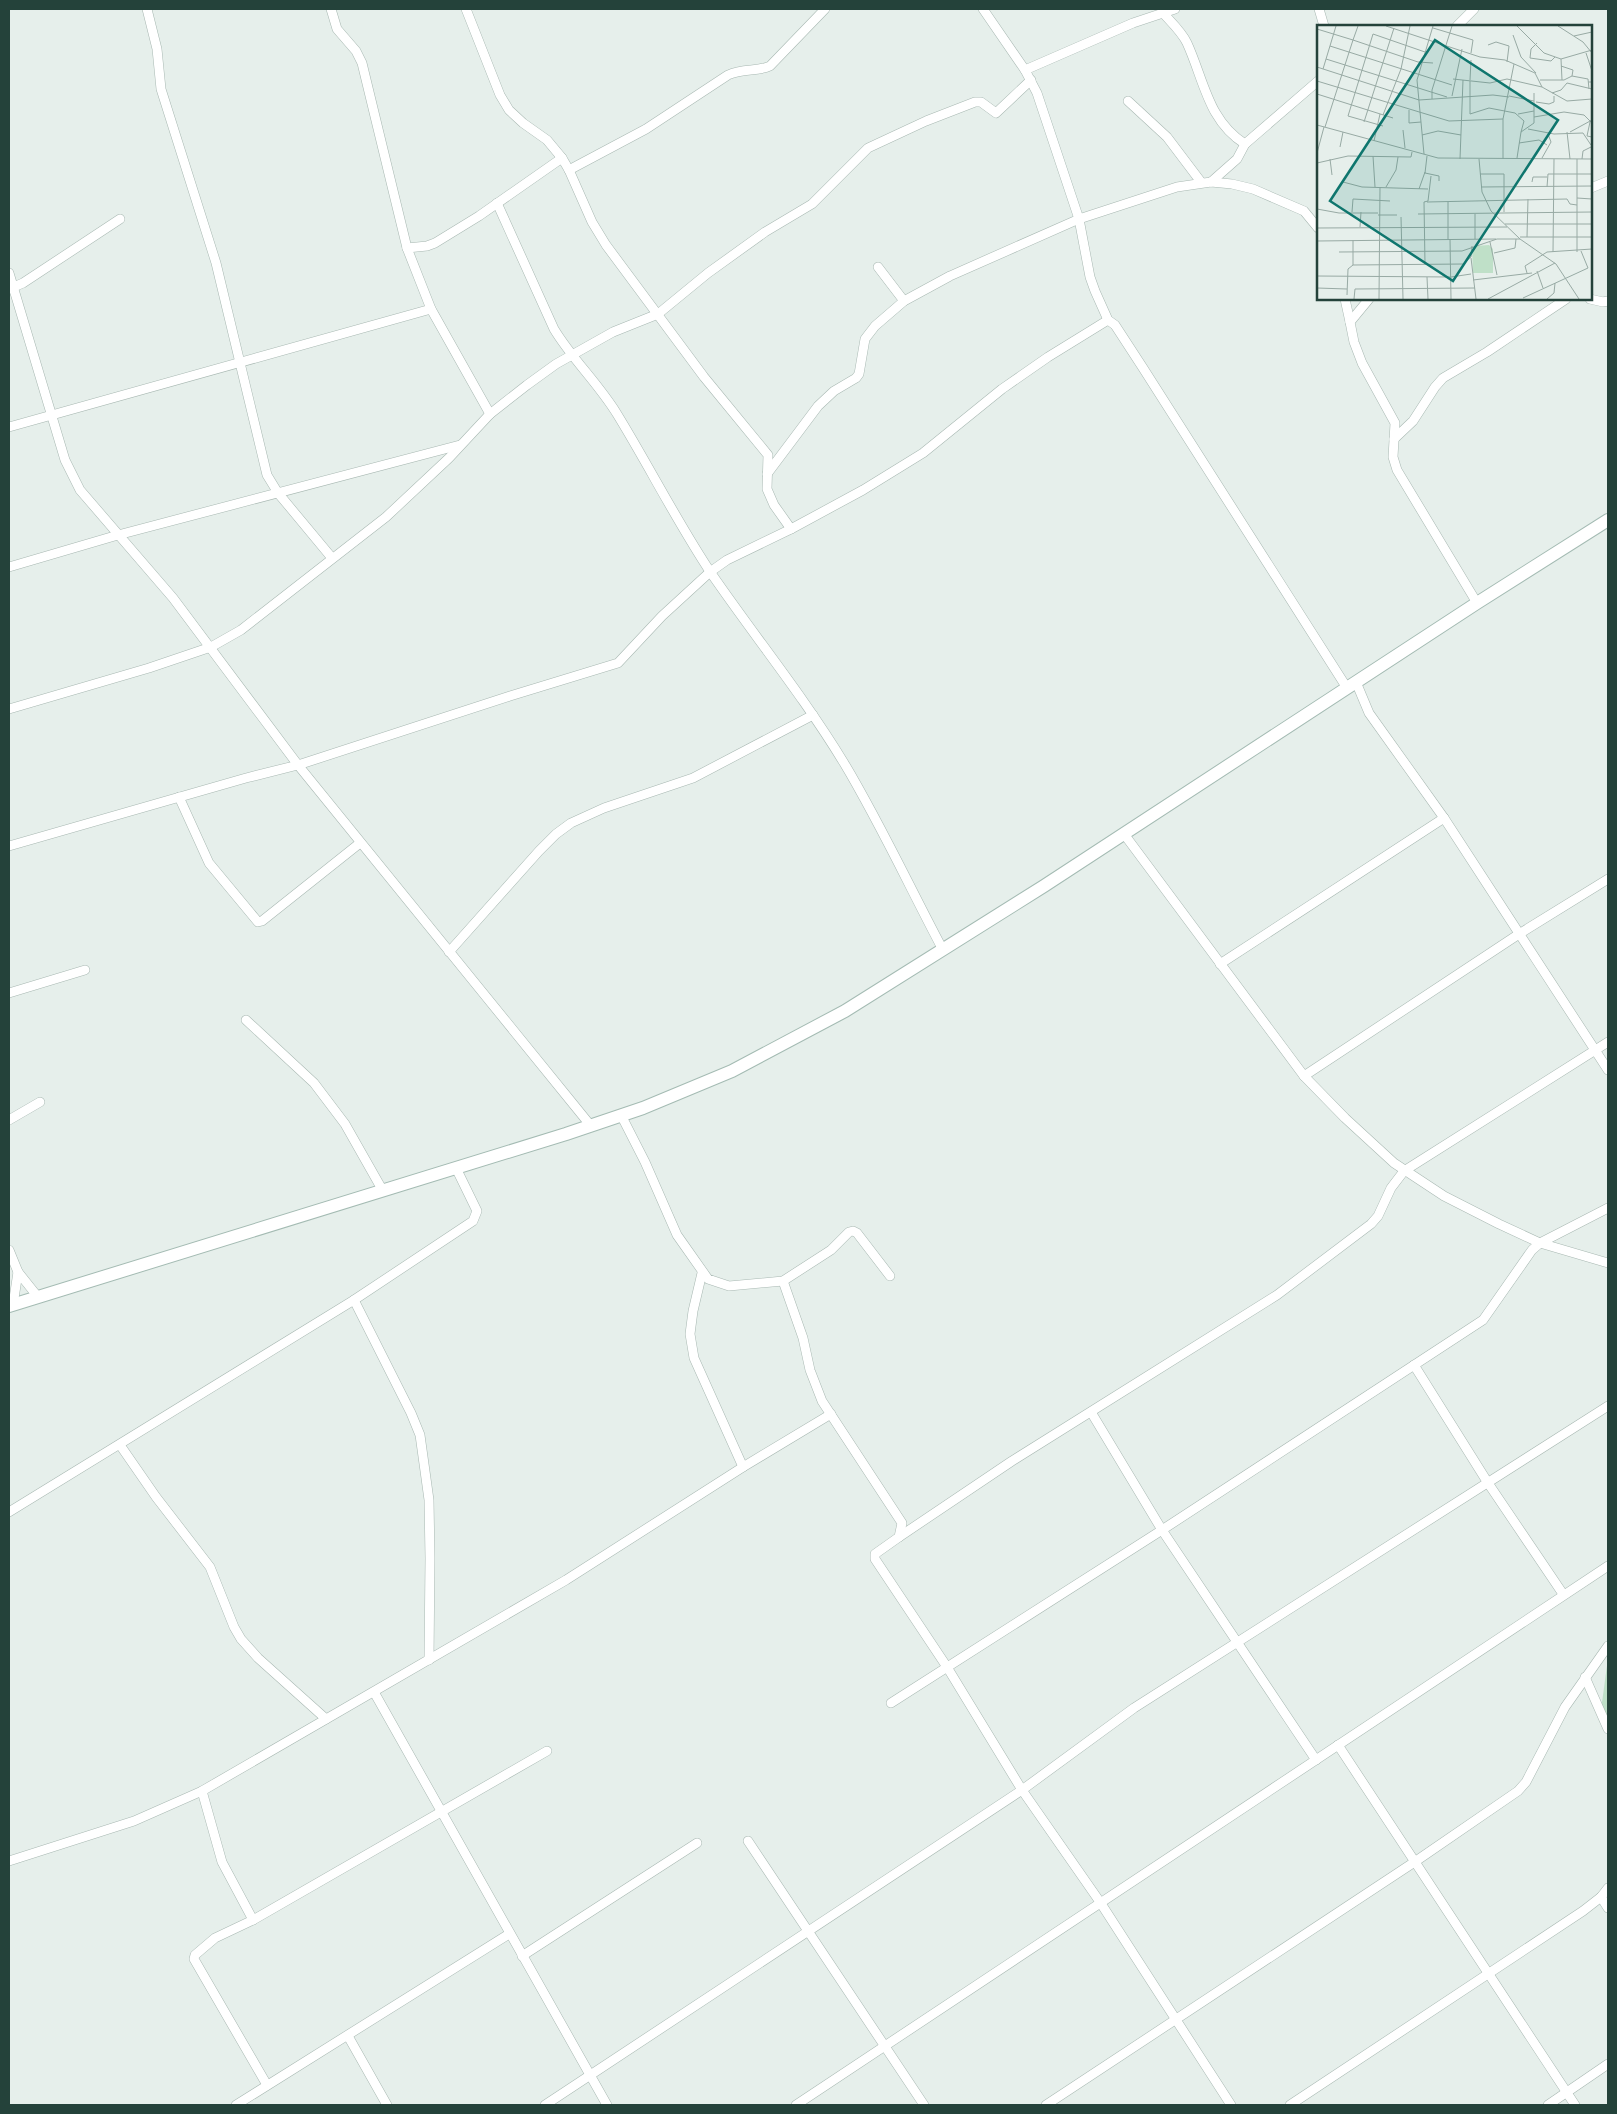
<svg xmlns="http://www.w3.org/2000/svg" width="1617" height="2114" font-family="Commissioner,sans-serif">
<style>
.green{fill:#bfe0c8}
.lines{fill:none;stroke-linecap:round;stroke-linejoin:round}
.minor-casing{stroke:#a8b8b2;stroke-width:10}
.secondary-casing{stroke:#a4bbb3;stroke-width:14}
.minor{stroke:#fff;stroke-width:9}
.secondary{stroke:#fff;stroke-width:12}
.inset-road{fill:none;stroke:#98aaa4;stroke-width:1}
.view{fill:#0f766e;fill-opacity:0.15;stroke:#0f766e;stroke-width:2.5}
.inset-edge{fill:none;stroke:#24423a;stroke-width:2.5}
</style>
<rect width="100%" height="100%" fill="#e6efeb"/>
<polygon class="green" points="1608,1658 1608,1720 1601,1710"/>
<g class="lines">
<g class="minor-casing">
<g id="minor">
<polyline points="147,9 157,49 161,89 216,263 267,475 278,493 332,558"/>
<polyline points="331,9 337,29 356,51 362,63 407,248 431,309 490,414"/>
<polyline points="466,9 500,95 509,110 523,123 547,140 562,158"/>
<polyline points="983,9 1025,70 1037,93 1079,219 1090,277 1095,291 1108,320 1115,325 1143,368 1347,688"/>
<polyline points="1319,9 1324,26"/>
<path d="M1163,13C1171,22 1182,32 1187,43C1204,80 1208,121 1245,144"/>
<polyline points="1457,26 1474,9"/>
<polyline points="1025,70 1133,23 1175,9"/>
<polyline points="1128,101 1167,137 1201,182"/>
<polyline points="569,170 592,222 606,245 704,377 768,455 767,489 774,505 791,529"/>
<polyline points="1211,182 1237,159 1245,144 1318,81"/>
<polyline points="1591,188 1608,181"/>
<path d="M497,203L554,329C572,359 598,383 617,414C649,466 677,522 711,573C755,637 804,697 844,763C880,823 910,888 943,950"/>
<path d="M407,248L427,246L435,243L479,216L562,158L569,170L646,129L728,75C744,68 757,72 770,66L825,9"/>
<polyline points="878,267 904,301"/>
<polyline points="9,273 65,460 80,490 173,598 298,765 591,1126"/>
<polyline points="9,289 23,283 120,219"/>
<polyline points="1345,299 1350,322"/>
<polyline points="1369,299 1350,322 1354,342 1362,363 1395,423 1393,457 1397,470 1477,603"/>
<polyline points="1590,299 1603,302 1608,301"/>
<polyline points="9,427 431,309"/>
<polyline points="1394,439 1413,421 1435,387 1443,378 1487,352 1566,299"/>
<polyline points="767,474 818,406 834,391 856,378 859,374 865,339 875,326 904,301 950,276 1079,219 1177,187 1211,182 1232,184 1253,189 1304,211 1318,228"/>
<polyline points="9,567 118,535 460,445"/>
<polyline points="1356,682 1369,713 1444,818"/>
<polyline points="9,709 149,668 211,647 241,630 386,517 449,458 490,414 527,385 556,364 613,332 658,314 708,273 765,232 812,204 868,148 926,121 975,102 981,102 996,113 1031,80"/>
<polyline points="179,797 209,863 258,922 262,921 360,843"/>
<polyline points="1124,834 1304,1076 1345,1118 1394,1163 1444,1196 1499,1224 1540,1243 1608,1263"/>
<polyline points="9,846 246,778 298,765 510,696 618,663 662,616 710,572 727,560 791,529 863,490 923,453 1002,389 1048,357 1108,320"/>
<polyline points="449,952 539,851 556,834 571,823 604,808 693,778 813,715"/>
<polyline points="1220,964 1444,818 1608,1070"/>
<polyline points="9,993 85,970"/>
<polyline points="246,1020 314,1083 345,1124 383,1191"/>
<polyline points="1304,1076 1519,934 1608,879"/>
<polyline points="621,1115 645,1162 677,1235 708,1279 729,1286 783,1281 831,1250 849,1232 853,1231 857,1233 890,1276"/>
<polyline points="9,1120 40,1102"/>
<polyline points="9,1250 18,1272 38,1297"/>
<polyline points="702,1273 693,1311 690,1334 694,1358 743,1467"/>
<polyline points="783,1281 803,1338 810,1370 822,1401 902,1523 899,1537 875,1554 875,1559 947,1667 1022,1790 1100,1902 1231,2105"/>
<polyline points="354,1300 411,1413 420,1435 429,1500 430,1558 429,1660"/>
<polyline points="13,1305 18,1272"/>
<polyline points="1414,1365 1488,1483 1563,1594"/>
<polyline points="1091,1412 1162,1530 1316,1760"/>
<polyline points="120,1445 156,1497 210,1567 234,1627 241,1639 258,1658 326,1719"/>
<polyline points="9,1512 354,1300 473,1221 477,1211 456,1168"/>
<polyline points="899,1537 1012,1461 1277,1295 1371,1224 1378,1216 1391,1188 1404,1171 1608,1042"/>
<polyline points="1585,1677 1608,1729"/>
<polyline points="374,1692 607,2105"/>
<polyline points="891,1703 1162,1530 1483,1320 1532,1250 1540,1243 1608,1208"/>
<polyline points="1338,1745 1575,2105"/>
<polyline points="202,1791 222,1862 253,1920"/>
<polyline points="748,1841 924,2105"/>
<polyline points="9,1861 134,1821 202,1791 566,1580 743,1467 831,1414"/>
<polyline points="1601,1897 1608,1908"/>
<polyline points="522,1956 697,1843"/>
<polyline points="348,2036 387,2105"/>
<polyline points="267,2085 194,1959 195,1955 215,1938 253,1920 547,1751"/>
<polyline points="236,2105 509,1934"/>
<polyline points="545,2105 1022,1790 1134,1708 1608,1406"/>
<polyline points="796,2105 1608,1566"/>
<polyline points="1046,2105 1416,1861 1518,1791 1526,1782 1565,1707 1608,1646"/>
<polyline points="1290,2105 1583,1911 1601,1897 1608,1888"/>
<polyline points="1548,2105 1608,2064"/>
</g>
</g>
<g class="secondary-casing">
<polyline id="secondary" points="9,1306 566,1134 643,1108 732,1071 845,1011 1044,886 1477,603 1608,520"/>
</g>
<use href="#minor" class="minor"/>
<use href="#secondary" class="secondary"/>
</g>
<g transform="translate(1317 25)">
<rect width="275" height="275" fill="#e6efeb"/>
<path d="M172,220L176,224V248H156L155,224L158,221Z" fill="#bfe0c8"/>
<path class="inset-road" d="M41,1L36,15L101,37L116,38M69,1L163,32L188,35L218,48L225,62M200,1L227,28L244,34L275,25M241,1L266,17L275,28M116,3L156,15L154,28M0,4L36,15L8,102M196,10L204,32L219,48M257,11L275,7M220,18L214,24L213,33L234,36L238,32M171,20L179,17L192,21L190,37M13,21L135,60M269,28L275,46V57H271M9,34L130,72M244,34L245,55M244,41L256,45L255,51M0,42L102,75L176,70L192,72M6,44L19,1M136,54L173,58L190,54L225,62L250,76L275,74M153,55L154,35M223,55H247L255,51L271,54L272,64M0,56L132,96L186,94M153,56V89M235,68L244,65L250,58L275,64M0,69L76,93M135,71L145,24M192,71L217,76M115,74V65L135,1M219,77L232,79L237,77V71M92,85V98L104,97M153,89L172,83L198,88L207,96L204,107M201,89L217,86M66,90L84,44L93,1M217,92L247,87L267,90L275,98M47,97L77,3M273,97L270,111L275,112M0,100L121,133L275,134M66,101L31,91L56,9L108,27M211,104L237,109L266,108L274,120M86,105L88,123M250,107L253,134M253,107L275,95M105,110L121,106L144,110M57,116L63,89M202,118L222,115L230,120M23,122L26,107M0,128L7,102M107,129L100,55L116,1M56,131L58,162M110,131L108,148L122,151V156M200,133L204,107L217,98V68M225,133L234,117L231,109M13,134L15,150M143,134L146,55M162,134L165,167L174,186L203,214L239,239L262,274M186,134V94L197,39M265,134L266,126L274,122M0,138L31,131L94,132L95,127M163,149H187V187M26,157L45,162L111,164M215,157L216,152H230M69,162L79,145L81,132M164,162L275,161M230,162L231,149H275M102,164L108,147M260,173L275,174M110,177L250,174L253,179L260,180M0,184L22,188H61M35,187L36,174L73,176M101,189L275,187M158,189V214M61,190H80M84,192L86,274M188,199H275M43,202L44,187M0,203L190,202M203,212H275M210,212L211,174M131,214V177M133,214L134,274M36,215V240M0,216L179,214M173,217L180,250M22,227L145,226L180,214H203M236,227L237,134M260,227V134M177,228L198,223L199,214M154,233L159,274M108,239L107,177L111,176L114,151M220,246L226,263M210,248L208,241L230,227L275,224M0,251L134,252L154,249M110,252L111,274M156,255L215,248M0,263L30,264M30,270L31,244L36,240L146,239L154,232L155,221M206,273L271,243L264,226M37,274L38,264L158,263M62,274L63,162M171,274L238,238M230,274L237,268L238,258"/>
<path class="view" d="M118,15L241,95L136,256L13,176Z"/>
<rect width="275" height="275" class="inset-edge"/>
</g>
<rect width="1617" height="2114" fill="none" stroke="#24423a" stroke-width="20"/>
</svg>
